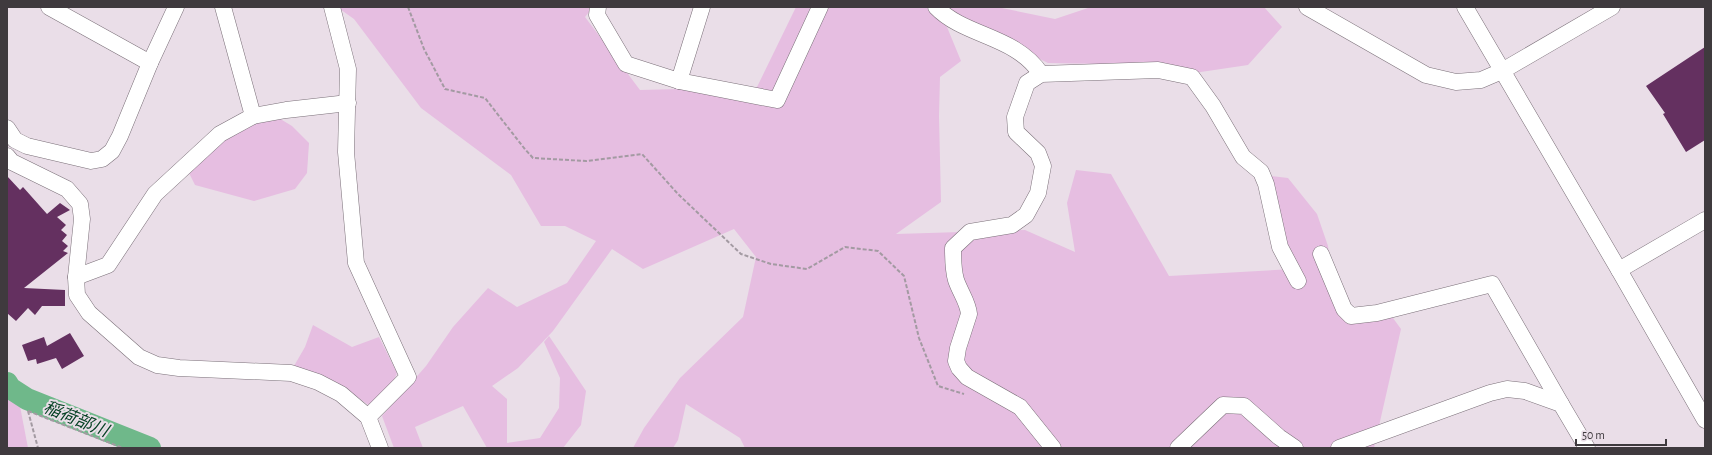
<svg xmlns="http://www.w3.org/2000/svg" width="1712" height="455" font-family="'Alegreya Sans','Noto Sans JP',sans-serif">
<style>
.green{fill:#e6bee1}
.lines{fill:none;stroke-linecap:round;stroke-linejoin:round}
.river{stroke:#6fb88a;stroke-width:22}
.building{fill:#643060}
.minor-casing{stroke:#7b7079;stroke-width:17}
.path{stroke:#a39aa2;stroke-width:2;stroke-dasharray:4 2;stroke-linecap:butt}
.minor{stroke:#fff;stroke-width:16}
.labels{text-anchor:middle;dominant-baseline:central;stroke-width:4;stroke-linejoin:round;paint-order:stroke}
.water-label{font-size:17px;font-style:italic;fill:#064224;stroke:#eadee8}
</style>
<rect width="100%" height="100%" fill="#eadee8"/>
<g class="green">
<polygon points="337,7 593,7 585,17 640,90 757,87 796,7 926,7 947,27 961,61 940,77 939,116 941,202 896,234 1025,230 1075,252 1067,203 1076,170 1111,174 1169,276 1293,269 1271,176 1288,178 1317,214 1328,246 1334,299 1345,319 1390,314 1401,329 1374,448 745,448 740,438 686,404 678,440 673,448 633,448 644,428 680,378 743,317 756,257 734,229 643,269 612,249 553,331 518,368 492,386 507,399 507,443 540,438 559,408 560,378 544,342 549,336 586,391 581,425 563,448 487,448 463,406 415,427 423,448 394,448 382,416 426,366 453,327 488,288 517,307 567,283 596,241 565,226 541,226 511,175 421,108 354,19"/>
<polygon points="945,7 997,7 1055,19 1091,7 1264,7 1282,27 1248,65 1194,73 1165,65 1048,63 960,20"/>
<polygon points="277,117 292,126 309,143 307,173 295,189 254,201 195,185 186,167 225,129"/>
<polygon points="313,325 352,347 379,337 397,373 392,385 370,406 336,382 294,366 305,347"/>
<polygon points="7,384 19,401 28,448 7,448"/>
</g>
<g class="lines">
<polyline class="river" points="7,383 10,388 27,399 150,448"/>
</g>
<g class="building">
<polygon points="1705,47 1705,140 1686,152 1663,114 1665,113 1646,86"/>
<polygon points="7,176 20,190 23,187 47,214 60,203 70,210 57,217 66,225 61,230 67,235 62,241 68,246 63,251 68,253 24,288 65,290 65,306 42,306 35,315 28,308 16,321 7,313"/>
<polygon points="70,333 84,356 62,369 56,358 37,364 36,359 28,361 22,345 44,337 47,346"/>
</g>
<g class="lines">
<g class="minor-casing">
<g id="minor">
<polyline points="49,7 150,63"/>
<polyline points="223,7 253,116"/>
<polyline points="332,7 348,69 346,152 356,263 408,377 368,417"/>
<polyline points="598,7 597,15 626,64 679,81 777,100 820,7"/>
<path d="M936,7C965,37 1015,35 1041,74"/>
<polyline points="1307,7 1426,75 1456,82 1481,80 1502,71 1612,7"/>
<polyline points="1465,7 1619,270 1705,420"/>
<polyline points="679,81 702,7"/>
<polyline points="7,128 15,140 27,146 91,161 102,159 112,151 120,136 150,63 176,7"/>
<polyline points="7,156 12,162 67,189 80,204 82,219 76,277 77,295 89,313 139,357 157,365 179,368 291,373 318,382 341,394 368,417 380,448"/>
<polyline points="1321,254 1344,309 1351,316 1377,313 1492,284 1561,404"/>
<polyline points="1619,270 1705,220"/>
<polyline points="76,277 108,265 155,194 220,134 253,116 286,110 348,103"/>
<path d="M1053,448L1020,407L967,377L959,368L956,361L958,348L969,314C968,302 960,292 956,280C953,270 953,259 953,248L970,232L1012,225L1026,215L1038,193L1043,166L1038,153L1016,132L1015,117L1027,83L1041,74L1158,70L1192,77L1213,106L1243,157L1261,172L1266,184L1280,247L1298,281"/>
<polyline points="1178,448 1223,405 1244,406 1279,437 1295,448"/>
<polyline points="1339,448 1490,393 1507,389 1525,391 1561,404 1587,448"/>
</g>
</g>
<g class="path">
<polyline points="408,7 424,49 445,89 485,98 524,148 533,158 586,161 642,154 678,194 741,254 771,264 807,269 845,247 878,251 904,276 919,338 938,386 964,394"/>
<polyline points="28,411 123,448"/>
<polyline points="28,411 38,448"/>
</g>
<use href="#minor" class="minor"/>
</g>
<g class="labels">
<g class="water-label">
<text transform="translate(76 419) rotate(22)">稲荷部川</text>
</g>
</g>
<rect width="1712" height="455" fill="none" stroke="#3f3a3e" stroke-width="16"/>
<path d="M1576 439v6h90v-6" fill="none" stroke="#3f3a3e" stroke-width="2"/>
<text x="1582" y="439" font-size="12" fill="#3f3a3e" stroke="#eadee8" stroke-width="3" paint-order="stroke">50 m</text>
</svg>
